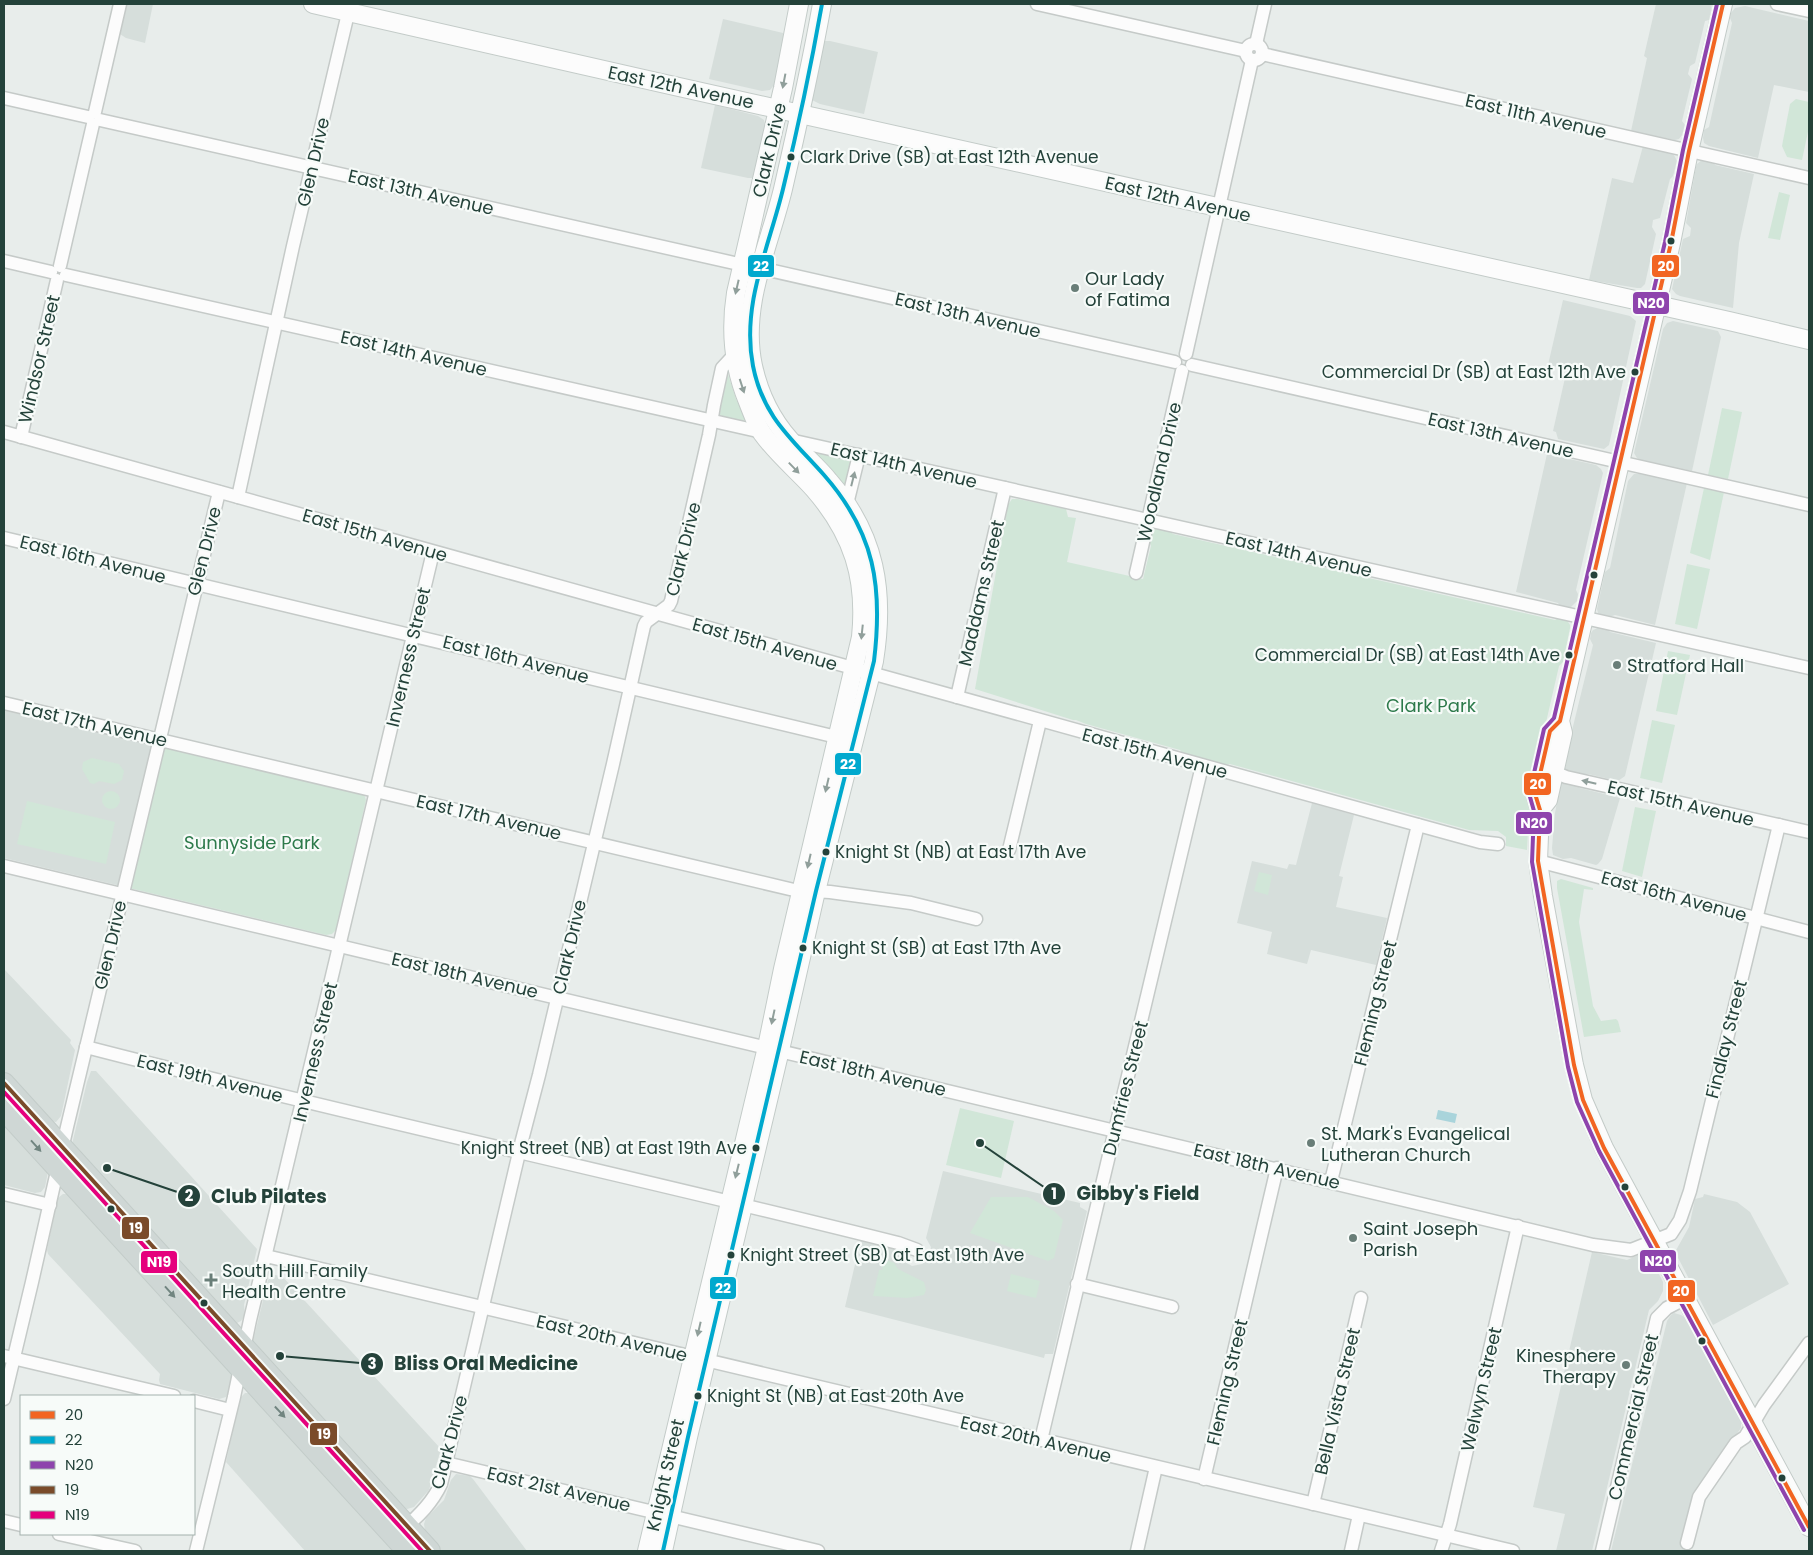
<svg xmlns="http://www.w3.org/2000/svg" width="1813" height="1555" font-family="Poppins,sans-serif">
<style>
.built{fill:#d6dedb}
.green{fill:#d1e6d8}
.water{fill:#a9d4db}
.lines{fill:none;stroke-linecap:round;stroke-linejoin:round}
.street-casing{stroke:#c5cac8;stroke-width:15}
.secondary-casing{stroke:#c3cbc8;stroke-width:20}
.primary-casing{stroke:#c3ccc9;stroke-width:22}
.street{stroke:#fcfcfc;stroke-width:12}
.secondary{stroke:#fcfcfc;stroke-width:18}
.primary{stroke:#cfd7d5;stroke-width:20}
.bus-1-casing{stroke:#f7fbf9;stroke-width:8}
.bus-2-casing{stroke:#f7fbf9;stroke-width:8}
.bus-3-casing{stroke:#f7fbf9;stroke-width:8}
.bus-4-casing{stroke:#f7fbf9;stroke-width:8}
.bus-5-casing{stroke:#f7fbf9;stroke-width:8}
.bus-1{stroke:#f26522;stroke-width:4}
.bus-2{stroke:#00a9ce;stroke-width:4}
.bus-3{stroke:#8e44ad;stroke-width:4}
.bus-4{stroke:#7a4b2a;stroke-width:4}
.bus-5{stroke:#e5007d;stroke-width:4}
.oneway{fill:#909f9b}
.oneway2{fill:#718580}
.bus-dot{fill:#24423a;stroke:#f7fbf9;stroke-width:2}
.poi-dot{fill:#697e78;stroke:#f7fbf9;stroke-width:2}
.labels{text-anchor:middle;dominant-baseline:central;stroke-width:4.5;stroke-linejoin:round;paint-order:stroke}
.bus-label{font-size:17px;fill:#24423a;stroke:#f7fbf9;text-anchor:start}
.street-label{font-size:18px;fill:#24423a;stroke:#f7fbf9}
.poi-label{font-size:18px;fill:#24423a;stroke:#f7fbf9;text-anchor:start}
.park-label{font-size:18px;fill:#2d7a4b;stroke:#f7fbf9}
.leader{fill:none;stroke:#24423a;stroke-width:2}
.callout-dot{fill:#24423a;stroke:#f7fbf9;stroke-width:2}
.mark-label{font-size:15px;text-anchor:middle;font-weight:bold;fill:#fff}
.callout-label{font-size:19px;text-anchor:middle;font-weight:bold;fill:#24423a;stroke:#f7fbf9;stroke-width:4.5;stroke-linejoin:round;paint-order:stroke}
.line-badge{stroke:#f7fbf9;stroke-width:2}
.badge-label{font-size:14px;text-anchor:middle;font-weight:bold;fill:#fff}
</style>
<rect width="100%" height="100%" fill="#e8edeb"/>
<g class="built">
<polygon points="126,4 153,4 145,43 126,38 120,34"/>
<polygon points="1656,4 1712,4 1709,20 1705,21 1695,63 1690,66 1688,74 1692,79 1682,121 1685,125 1682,135 1679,139 1675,140 1631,131 1647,58 1644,56"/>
<polygon points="1745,6 1809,21 1809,92 1774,85 1758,158 1709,146 1704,143 1703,138 1704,130 1709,127 1722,68 1732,23 1730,18 1731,13 1735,8"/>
<polygon points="723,19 783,33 784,36 774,85 770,90 762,91 709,79"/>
<polygon points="825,41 830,41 878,52 864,114 820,104 812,100 811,96 822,42"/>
<polygon points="715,105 758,116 764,120 765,124 753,178 748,178 701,168"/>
<polygon points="1643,146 1670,153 1674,155 1677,161 1673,176 1670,179 1660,218 1653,220 1652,227 1656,234 1645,284 1641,288 1637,288 1589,280 1612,178 1633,183"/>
<polygon points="1702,160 1713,161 1715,165 1754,174 1739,243 1733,308 1680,296 1676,294 1672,289 1683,239 1690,236 1691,228 1686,223 1696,167 1697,164"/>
<polygon points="1563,300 1630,316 1636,321 1609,445 1604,449 1558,439 1556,432 1553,431 1567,369 1548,365"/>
<polygon points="1673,321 1718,331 1721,337 1692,471 1642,461 1637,458 1634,453 1663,329 1667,323"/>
<polygon points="1547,454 1596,465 1601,469 1603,473 1576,590 1578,594 1577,601 1570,608 1560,606 1558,603 1516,592"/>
<polygon points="1634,474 1640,474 1687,483 1655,625 1615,615 1609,617 1602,615 1598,613 1597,609 1605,572 1610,568 1628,481"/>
<polygon points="1600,627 1607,628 1610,632 1656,643 1625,776 1618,781 1588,774 1581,776 1564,770 1563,767 1593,645 1590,639 1591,633 1593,630"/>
<polygon points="4,708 156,744 125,887 4,858"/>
<polygon points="1561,781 1574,783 1580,788 1620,798 1602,859 1598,864 1596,865 1571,858 1563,859 1553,855 1552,848 1555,813"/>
<polygon points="1312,803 1354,815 1339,876 1343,877 1336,907 1387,918 1376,965 1311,950 1307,964 1267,954 1272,932 1237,923 1252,861 1287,869 1289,864 1296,865"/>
<polygon points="4,969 71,1040 70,1043 75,1050 61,1116 56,1122 50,1121 4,1071"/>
<polygon points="91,1071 96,1071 257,1249 244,1305 245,1315 241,1321 237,1323 234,1321 72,1144 87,1082"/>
<polygon points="4,1121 48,1172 45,1187 41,1192 35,1193 4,1185"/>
<polygon points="943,1171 1080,1203 1080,1207 1087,1211 1053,1354 1045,1354 1044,1358 845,1307 861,1239 893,1247 898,1252 903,1261 912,1266 922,1264 929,1257 931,1247 926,1238"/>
<polygon points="63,1194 69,1194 233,1374 229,1392 226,1397 219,1399 160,1384 159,1380 160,1374 48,1254 47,1250 58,1198"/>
<polygon points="1704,1194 1737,1202 1750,1212 1789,1284 1713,1325 1675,1252 1689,1227 1695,1199 1703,1197"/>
<polygon points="1592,1252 1627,1260 1641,1254 1647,1255 1651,1258 1663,1282 1663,1291 1658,1301 1649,1310 1592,1551 1556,1551 1565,1514 1533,1507"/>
<polygon points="274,1275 282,1276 441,1449 429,1490 414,1507 407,1509 403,1508 253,1341 268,1280"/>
<polygon points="1674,1313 1681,1315 1684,1317 1741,1422 1741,1428 1703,1481 1685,1551 1611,1551 1667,1321 1671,1315"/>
<polygon points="245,1393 251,1393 395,1551 305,1551 226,1462 240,1398"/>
<polygon points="456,1474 470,1476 473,1479 527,1551 440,1551 425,1531 424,1524 426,1518 444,1500 451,1480"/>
</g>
<g class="green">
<polygon points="1796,99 1809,102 1809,127 1802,160 1787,157 1782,146 1790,104"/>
<polygon points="1779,192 1790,195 1780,240 1768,238"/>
<polygon points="728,374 736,399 745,418 744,422 719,415"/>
<polygon points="1722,408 1742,412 1728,479 1708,475"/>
<path d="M814,451L849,459C855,466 848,478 846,487H844L813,453Z"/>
<polygon points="1704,488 1724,492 1710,560 1690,553"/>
<path d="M1012,499H1018L1066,509L1068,517L1076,518L1067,562L1143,579L1151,546C1148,540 1149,531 1155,528L1168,529L1173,534L1555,620L1558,618L1567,620L1570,625V628L1563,662L1559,666L1530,792L1527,850L1506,846V837L1498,831L1469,830L1230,764L1225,765L1183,754L1180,750L1086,724L1076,720H1073L975,689L1008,505Z"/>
<polygon points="1687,564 1710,569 1697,629 1675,624"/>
<polygon points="1668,651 1690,655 1677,715 1656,711"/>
<polygon points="1652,720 1675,725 1662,783 1640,778"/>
<polygon points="156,744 364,794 366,800 336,930 332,934 326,935 125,887"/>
<polygon points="92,758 119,764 124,771 122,780 114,784 99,781 94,784 90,783 82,769 83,762"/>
<circle cx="111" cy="800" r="9"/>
<polygon points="27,801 115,822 106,864 17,844"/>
<polygon points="1635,807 1656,811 1642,877 1622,871"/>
<polygon points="1259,872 1272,875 1268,895 1254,891"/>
<polygon points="1561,879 1593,888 1593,890 1584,889 1579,922 1593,1006 1601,1021 1616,1019 1618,1021 1621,1032 1584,1037 1557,888 1557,881"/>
<polygon points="960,1108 1014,1121 1001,1178 946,1165"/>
<polygon points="991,1197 1028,1197 1054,1211 1063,1220 1054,1258 1048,1261 970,1233"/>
<polygon points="884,1259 894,1263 898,1269 924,1282 926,1290 924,1295 907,1298 873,1296 879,1270 882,1270"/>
<polygon points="1011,1274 1040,1281 1036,1298 1007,1291"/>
</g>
<polygon class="water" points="1438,1110 1457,1114 1455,1123 1436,1119"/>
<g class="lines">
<g class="street-casing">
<g id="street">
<polyline points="1037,4 1246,51"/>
<polyline points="1777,4 1809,11"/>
<circle cx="1254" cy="52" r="8"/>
<polyline points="1256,44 1265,4"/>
<polyline points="1262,54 1809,178"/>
<polyline points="4,98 88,117"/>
<polyline points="95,112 120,4"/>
<polyline points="100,120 743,265"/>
<polyline points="4,261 51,272"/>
<polyline points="60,266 93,124"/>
<polyline points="760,268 1175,362"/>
<polyline points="66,275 762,432"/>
<polyline points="1186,354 1252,60"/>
<polyline points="1192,365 1809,505"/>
<polyline points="4,432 1389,817 1480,842 1498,844"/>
<polyline points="21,437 57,280"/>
<polyline points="790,440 1809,668"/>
<polyline points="238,497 293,246 350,5"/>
<polyline points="847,504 859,455"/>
<polyline points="4,538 845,739"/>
<polyline points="1136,573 1182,371"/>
<polyline points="957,697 1005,488"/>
<polyline points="4,703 794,890 830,892 911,903 976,919"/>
<polyline points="1554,772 1566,777 1809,832"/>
<polyline points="1009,850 1040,721"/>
<polyline points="1538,861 1809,932"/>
<polyline points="4,866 1593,1245 1631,1250 1671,1234 1680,1220 1690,1191 1779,825"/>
<path d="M86,1047C356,1117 628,1175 898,1243L917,1250"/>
<polyline points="1331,1181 1418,825"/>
<polyline points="4,1194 50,1205"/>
<polyline points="266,1256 1513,1551"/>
<polyline points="1077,1284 1172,1307"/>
<polyline points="4,1356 174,1396"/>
<polyline points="4,1399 32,1282 67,1127 219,492"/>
<polyline points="194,1401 230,1410"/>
<polyline points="1041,1440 1202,766"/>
<polyline points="446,1463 818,1551"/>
<polyline points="1204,1479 1277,1168"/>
<polyline points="1313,1504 1361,1298"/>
<polyline points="4,1521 21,1525"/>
<path d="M403,1529C419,1516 432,1503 441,1484L522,1140L539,1075L613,764L644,626L646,622L669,605L671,601L709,435L714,405L722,368L734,355"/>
<polyline points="59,1534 135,1551"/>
<polyline points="1687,1543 1699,1497 1736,1443 1745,1437 1764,1405 1809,1343"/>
<polyline points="196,1551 234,1397 250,1320 433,552"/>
<polyline points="1137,1551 1156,1467"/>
<polyline points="1351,1551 1359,1515"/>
<polyline points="1441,1551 1450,1524 1518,1226"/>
<polyline points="1602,1551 1657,1318 1667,1308 1686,1298"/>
</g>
</g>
<g class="secondary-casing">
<g id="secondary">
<polyline points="313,4 670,85 1729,321 1809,340"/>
<polyline points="1560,721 1550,731 1538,783 1536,797 1540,810 1538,861 1543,896 1574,1065 1583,1100 1604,1148 1809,1527"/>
<polyline points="1540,810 1548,800 1563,733 1560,721 1671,243 1689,151 1723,4"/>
<path d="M647,1551L767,1047L783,969L861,637C867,578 853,534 814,489C797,470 777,454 762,433C756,424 752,412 748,402C733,366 730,331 736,293L783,88L799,4"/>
<path d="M663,1551L688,1437L780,1050L816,891L874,661C885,592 876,535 829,481C817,466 802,454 790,440C772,420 759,393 753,366C740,305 769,247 783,189C797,128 811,66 822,4"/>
</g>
</g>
<g class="primary-casing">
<g id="primary">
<polyline points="4,1083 430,1551"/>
<polyline points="4,1110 407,1551"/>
</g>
</g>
<use href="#street" class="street"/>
<use href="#secondary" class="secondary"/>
<use href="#primary" class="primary"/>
<g class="bus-1-casing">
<polyline id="bus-1" points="1723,4 1689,151 1671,243 1560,721 1550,731 1538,783 1536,797 1540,810 1538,861 1574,1065 1583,1100 1604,1148 1809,1527"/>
</g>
<g class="bus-2-casing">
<path id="bus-2" d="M663,1551L688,1437L816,891L874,661C883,587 875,533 824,475C792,439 763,417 753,366C741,305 769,247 783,189C798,128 811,66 822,4"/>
</g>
<g class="bus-3-casing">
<polyline id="bus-3" points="1717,4 1683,150 1665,242 1554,718 1544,729 1532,782 1530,797 1534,811 1532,862 1568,1067 1577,1102 1599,1151 1804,1530"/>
</g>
<g class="bus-4-casing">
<polyline id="bus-4" points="4,1083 430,1551"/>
</g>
<g class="bus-5-casing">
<polyline id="bus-5" points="4,1092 422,1551"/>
</g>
<use href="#bus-1" class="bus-1"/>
<use href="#bus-2" class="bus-2"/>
<use href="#bus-3" class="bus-3"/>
<use href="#bus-4" class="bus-4"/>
<use href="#bus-5" class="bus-5"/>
</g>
<defs><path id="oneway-solid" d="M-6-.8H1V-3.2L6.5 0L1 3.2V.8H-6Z" transform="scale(1.25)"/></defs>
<g class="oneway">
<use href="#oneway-solid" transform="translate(784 81) rotate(101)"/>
<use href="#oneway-solid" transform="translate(737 287) rotate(103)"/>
<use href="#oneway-solid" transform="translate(742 386) rotate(72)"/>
<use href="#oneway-solid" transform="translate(794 468) rotate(46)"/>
<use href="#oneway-solid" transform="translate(853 479) rotate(-76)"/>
<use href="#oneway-solid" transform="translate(862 632) rotate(96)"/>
<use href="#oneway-solid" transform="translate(1589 782) rotate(-167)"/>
<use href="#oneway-solid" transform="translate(827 785) rotate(103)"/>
<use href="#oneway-solid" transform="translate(809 861) rotate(103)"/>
<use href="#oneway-solid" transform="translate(773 1017) rotate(102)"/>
<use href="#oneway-solid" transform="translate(737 1171) rotate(104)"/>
<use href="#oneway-solid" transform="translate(699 1329) rotate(103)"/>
</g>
<g class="oneway2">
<use href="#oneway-solid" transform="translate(36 1146) rotate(48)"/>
<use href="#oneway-solid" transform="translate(170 1292) rotate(48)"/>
<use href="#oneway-solid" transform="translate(280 1412) rotate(47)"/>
</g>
<g class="bus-dot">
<circle cx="791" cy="157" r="4.5"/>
<circle cx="1671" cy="241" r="4.5"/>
<circle cx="1635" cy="372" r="4.5"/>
<circle cx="1594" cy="575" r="4.5"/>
<circle cx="1569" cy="655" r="4.5"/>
<circle cx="826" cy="852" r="4.5"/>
<circle cx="803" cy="948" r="4.5"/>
<circle cx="756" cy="1148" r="4.5"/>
<circle cx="1625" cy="1187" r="4.5"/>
<circle cx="111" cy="1209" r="4.5"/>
<circle cx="731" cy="1255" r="4.5"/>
<circle cx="204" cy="1303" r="4.5"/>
<circle cx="1702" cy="1341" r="4.5"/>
<circle cx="698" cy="1396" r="4.5"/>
<circle cx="1782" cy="1478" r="4.5"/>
</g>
<g class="poi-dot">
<circle cx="1075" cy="288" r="5"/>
<circle cx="1617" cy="665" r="5"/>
<circle cx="1311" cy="1143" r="5"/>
<circle cx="1353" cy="1238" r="5"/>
<path d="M208.5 1272.5h5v5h5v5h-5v5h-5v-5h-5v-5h5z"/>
<circle cx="1626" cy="1365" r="5"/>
</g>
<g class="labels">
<g class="bus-label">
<text x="800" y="157">Clark Drive (SB) at East 12th Avenue</text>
<text x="1626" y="372" text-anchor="end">Commercial Dr (SB) at East 12th Ave</text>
<text x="1560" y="655" text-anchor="end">Commercial Dr (SB) at East 14th Ave</text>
<text x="835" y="852">Knight St (NB) at East 17th Ave</text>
<text x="812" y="948">Knight St (SB) at East 17th Ave</text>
<text x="747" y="1148" text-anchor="end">Knight Street (NB) at East 19th Ave</text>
<text x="740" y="1255">Knight Street (SB) at East 19th Ave</text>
<text x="707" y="1396">Knight St (NB) at East 20th Ave</text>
</g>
<g class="street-label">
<text transform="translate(681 87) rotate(12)">East 12th Avenue</text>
<text transform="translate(1536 116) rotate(13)">East 11th Avenue</text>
<text transform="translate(769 150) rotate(-77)">Clark Drive</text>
<text transform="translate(313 162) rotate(-77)">Glen Drive</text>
<text transform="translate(421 192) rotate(13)">East 13th Avenue</text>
<text transform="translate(1178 199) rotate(13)">East 12th Avenue</text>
<text transform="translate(968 315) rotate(13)">East 13th Avenue</text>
<text transform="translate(414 353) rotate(13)">East 14th Avenue</text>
<text transform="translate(39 359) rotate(-77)">Windsor Street</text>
<text transform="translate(1501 435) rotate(13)">East 13th Avenue</text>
<text transform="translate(904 465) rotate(13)">East 14th Avenue</text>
<text transform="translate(1159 472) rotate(-77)">Woodland Drive</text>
<text transform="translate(375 535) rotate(16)">East 15th Avenue</text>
<text transform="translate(683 549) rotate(-76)">Clark Drive</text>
<text transform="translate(204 551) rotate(-76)">Glen Drive</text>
<text transform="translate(1299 554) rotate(13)">East 14th Avenue</text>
<text transform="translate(93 559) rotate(14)">East 16th Avenue</text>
<text transform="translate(981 593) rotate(-77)">Maddams Street</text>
<text transform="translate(765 644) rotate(16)">East 15th Avenue</text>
<text transform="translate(408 657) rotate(-77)">Inverness Street</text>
<text transform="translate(516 659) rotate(14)">East 16th Avenue</text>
<text transform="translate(95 724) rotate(13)">East 17th Avenue</text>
<text transform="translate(1155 753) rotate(15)">East 15th Avenue</text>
<text transform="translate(1681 803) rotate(13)">East 15th Avenue</text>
<text transform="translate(489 817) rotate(13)">East 17th Avenue</text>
<text transform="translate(1674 896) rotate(15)">East 16th Avenue</text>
<text transform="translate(110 945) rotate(-77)">Glen Drive</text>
<text transform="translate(569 947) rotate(-77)">Clark Drive</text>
<text transform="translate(465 975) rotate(13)">East 18th Avenue</text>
<text transform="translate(1375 1003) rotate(-76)">Fleming Street</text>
<text transform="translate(1726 1039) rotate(-76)">Findlay Street</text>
<text transform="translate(315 1052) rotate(-77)">Inverness Street</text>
<text transform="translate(873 1073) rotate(13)">East 18th Avenue</text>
<text transform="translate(210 1078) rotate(14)">East 19th Avenue</text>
<text transform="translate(1125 1088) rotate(-76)">Dumfries Street</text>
<text transform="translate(1267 1166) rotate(13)">East 18th Avenue</text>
<text transform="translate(612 1338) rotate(13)">East 20th Avenue</text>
<text transform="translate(1227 1382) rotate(-77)">Fleming Street</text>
<text transform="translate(1481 1389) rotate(-77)">Welwyn Street</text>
<text transform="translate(1337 1401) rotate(-77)">Bella Vista Street</text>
<text transform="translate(1633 1417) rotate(-77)">Commercial Street</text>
<text transform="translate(1036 1439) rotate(13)">East 20th Avenue</text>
<text transform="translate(449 1442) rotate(-75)">Clark Drive</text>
<text transform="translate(665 1475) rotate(-77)">Knight Street</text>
<text transform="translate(559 1489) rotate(13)">East 21st Avenue</text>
</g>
<g class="poi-label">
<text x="1085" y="278">Our Lady<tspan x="1085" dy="21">of Fatima</tspan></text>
<text x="1627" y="665">Stratford Hall</text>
<text x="1321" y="1133">St. Mark's Evangelical<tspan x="1321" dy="21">Lutheran Church</tspan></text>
<text x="1363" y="1228">Saint Joseph<tspan x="1363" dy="21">Parish</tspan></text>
<text x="222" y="1270">South Hill Family<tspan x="222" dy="21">Health Centre</tspan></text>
<text x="1616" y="1355" text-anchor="end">Kinesphere<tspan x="1616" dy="21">Therapy</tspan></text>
</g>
<g class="park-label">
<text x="1431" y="705">Clark Park</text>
<text x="252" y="842">Sunnyside Park</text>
</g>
</g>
<path class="leader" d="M980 1143L1054 1194M107 1168L189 1196M280 1356L372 1364"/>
<g class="callout-dot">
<circle cx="980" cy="1143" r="5"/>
<circle cx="107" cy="1168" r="5"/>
<circle cx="280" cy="1356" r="5"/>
<circle cx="1054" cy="1194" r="12"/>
<circle cx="189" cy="1196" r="12"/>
<circle cx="372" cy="1364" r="12"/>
</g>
<g class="mark-label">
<text x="1054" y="1199">1</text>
<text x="189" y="1201">2</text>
<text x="372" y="1369">3</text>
</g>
<g class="callout-label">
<text x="1138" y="1200">Gibby's Field</text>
<text x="269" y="1203">Club Pilates</text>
<text x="486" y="1370">Bliss Oral Medicine</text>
</g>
<g class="line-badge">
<rect x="1651" y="254" width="29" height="24" rx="5" fill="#f26522"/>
<rect x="747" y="254" width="28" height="24" rx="5" fill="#00a9ce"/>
<rect x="1632" y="291" width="38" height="24" rx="5" fill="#8e44ad"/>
<rect x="834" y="752" width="28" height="24" rx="5" fill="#00a9ce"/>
<rect x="1523" y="772" width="29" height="24" rx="5" fill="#f26522"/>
<rect x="1515" y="811" width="38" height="24" rx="5" fill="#8e44ad"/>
<rect x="121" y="1216" width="29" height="24" rx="5" fill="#7a4b2a"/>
<rect x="1639" y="1249" width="38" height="24" rx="5" fill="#8e44ad"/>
<rect x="140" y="1250" width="38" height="24" rx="5" fill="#e5007d"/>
<rect x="709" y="1276" width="28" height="24" rx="5" fill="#00a9ce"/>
<rect x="1667" y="1279" width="29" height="24" rx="5" fill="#f26522"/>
<rect x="309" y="1422" width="29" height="24" rx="5" fill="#7a4b2a"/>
</g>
<g class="badge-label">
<text x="1666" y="271">20</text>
<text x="761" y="271">22</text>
<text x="1651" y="308">N20</text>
<text x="848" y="769">22</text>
<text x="1538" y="789">20</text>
<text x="1534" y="828">N20</text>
<text x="136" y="1233">19</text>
<text x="1658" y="1266">N20</text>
<text x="159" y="1267">N19</text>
<text x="723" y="1293">22</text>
<text x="1681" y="1296">20</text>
<text x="324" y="1439">19</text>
</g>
<rect width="1813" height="1555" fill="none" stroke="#24423a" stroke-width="10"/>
<rect x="20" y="1395" width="175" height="140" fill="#f7fbf9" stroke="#a3b1ad"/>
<rect x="30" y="1411" width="25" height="8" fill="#f26522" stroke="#a3b1ad"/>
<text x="65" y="1420" font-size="15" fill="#24423a">20</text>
<rect x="30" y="1436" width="25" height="8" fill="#00a9ce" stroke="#a3b1ad"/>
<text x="65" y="1445" font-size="15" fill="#24423a">22</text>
<rect x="30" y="1461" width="25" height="8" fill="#8e44ad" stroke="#a3b1ad"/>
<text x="65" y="1470" font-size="15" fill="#24423a">N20</text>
<rect x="30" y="1486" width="25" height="8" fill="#7a4b2a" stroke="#a3b1ad"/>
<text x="65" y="1495" font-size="15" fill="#24423a">19</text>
<rect x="30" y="1511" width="25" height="8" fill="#e5007d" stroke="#a3b1ad"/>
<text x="65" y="1520" font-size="15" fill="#24423a">N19</text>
</svg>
